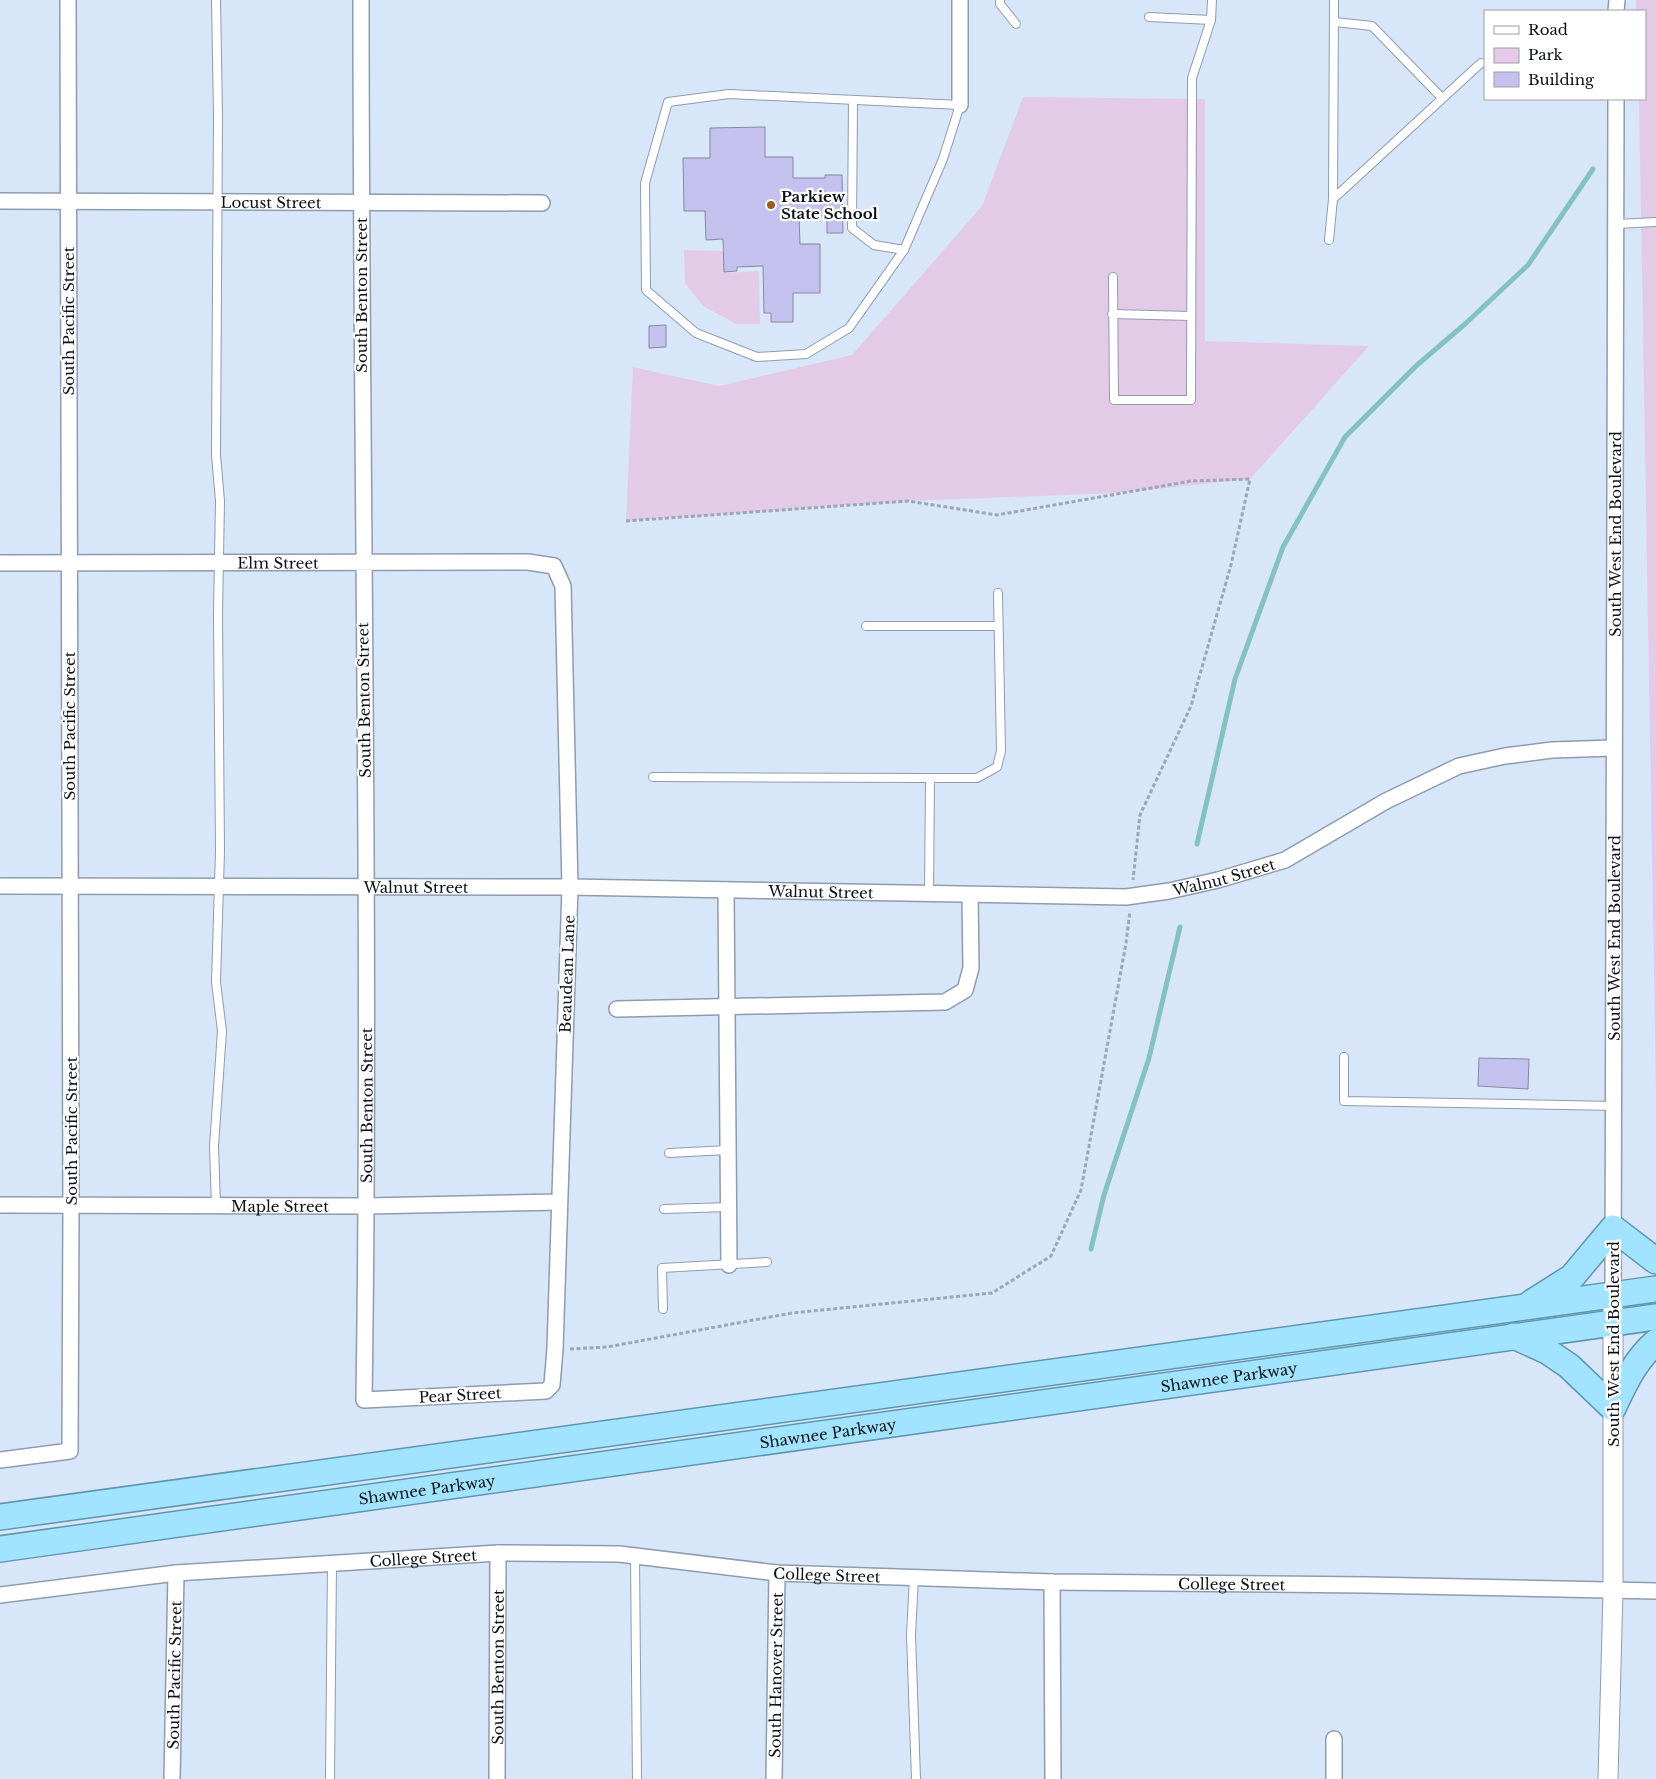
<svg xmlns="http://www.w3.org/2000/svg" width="1656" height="1779" font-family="'Libre Baskerville',serif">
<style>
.green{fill:#e3cbe8}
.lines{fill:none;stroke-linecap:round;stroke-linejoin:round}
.stream{stroke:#83c2c1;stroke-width:5}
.building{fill:#c5c1ef;stroke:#88879b}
.service-casing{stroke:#8f9cae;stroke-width:10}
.minor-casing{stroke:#8f9cae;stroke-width:18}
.tertiary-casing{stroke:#8f9cae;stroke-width:21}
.trunk-casing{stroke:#5f96ae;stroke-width:28}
.path{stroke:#9ba6b6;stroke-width:3;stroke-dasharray:4 2.5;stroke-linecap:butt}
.service{stroke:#fff;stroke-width:8}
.minor{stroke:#fff;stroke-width:15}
.tertiary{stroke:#fff;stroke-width:19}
.trunk{stroke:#a2e4ff;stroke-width:25}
.poi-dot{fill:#9e5c28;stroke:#fff;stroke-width:2}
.labels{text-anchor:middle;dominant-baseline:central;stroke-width:4.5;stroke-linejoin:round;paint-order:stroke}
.poi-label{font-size:15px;font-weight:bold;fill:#0c1117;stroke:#fff;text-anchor:start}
.street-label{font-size:15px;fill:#0c1117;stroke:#fff}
</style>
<rect width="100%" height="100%" fill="#d8e6fa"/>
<g class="green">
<polygon points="1636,0 1656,0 1656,1092 1639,99 1645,99 1645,11 1636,11"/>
<polygon points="1023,97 1205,99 1205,341 1369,346 1250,479 1118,493 908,501 626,521 633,367 719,386 852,355 982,206"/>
<polygon points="684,250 723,251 724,273 759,271 760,324 736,324 703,306 685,283"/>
</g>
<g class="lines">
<g class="stream">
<polyline points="1197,844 1235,679 1283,547 1345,437 1416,366 1465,324 1528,265 1593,169"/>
<polyline points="1091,1249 1104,1195 1149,1058 1180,927"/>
</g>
</g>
<g class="building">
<polygon points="765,127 765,157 793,157 793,178 825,178 825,175 842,175 843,233 827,233 827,216 799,216 800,244 820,244 820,293 793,293 793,322 771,322 771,313 764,313 763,266 737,267 737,271 724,272 723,239 706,240 705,211 684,211 683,158 710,158 710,128"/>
<polygon points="666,325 666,347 649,348 649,326"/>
<polygon points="1479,1058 1529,1059 1528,1089 1478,1086"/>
</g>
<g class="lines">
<g class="service-casing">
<g id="service">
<polyline points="216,0 218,115 216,455 220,501 218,614 220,851 216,982 222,1031 214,1146 216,1206"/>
<polyline points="1000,0 1000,4 1016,24"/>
<polyline points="1149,17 1211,20"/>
<polyline points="1335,22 1372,26 1442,98"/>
<polygon points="729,94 960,105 943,159 904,250 849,328 806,354 757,357 696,333 646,290 645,183 668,102"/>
<polyline points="853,100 852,228 874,245 904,250"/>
<polyline points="1333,199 1481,63"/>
<polyline points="1616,224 1656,222"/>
<polyline points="1329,240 1333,199 1334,0"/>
<polyline points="1113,277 1114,400 1191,400 1192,78 1211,20 1212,0"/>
<polyline points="1112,314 1191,316"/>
<polyline points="866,626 998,626"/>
<polyline points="653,777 930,778 929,894"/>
<polyline points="930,778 977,778 997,767 1001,751 998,593"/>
<polyline points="1344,1057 1344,1101 1614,1106"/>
<polyline points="669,1153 728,1150"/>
<polyline points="664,1209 729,1207"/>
<polyline points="663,1309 662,1268 767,1262"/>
<polyline points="635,1556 637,1779"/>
<polyline points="914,1577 911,1635 916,1779"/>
<polyline points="330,1779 332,1563"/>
</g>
</g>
<g class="minor-casing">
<g id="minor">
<polyline points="1616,11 1617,0"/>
<polyline points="960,105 960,0"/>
<path id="s1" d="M0,201L542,203"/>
<path id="s2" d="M0,563L528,562L554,566L563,586L570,887L555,1349L552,1385L546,1391L364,1400C371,933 361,467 361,0"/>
<path id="s3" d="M0,886L570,887L1126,897L1169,891L1218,880L1285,860L1386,801L1459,766L1505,756L1552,750L1613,748"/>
<polyline points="726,890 729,1265"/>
<polyline points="617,1009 945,1002 965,990 971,968 970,895"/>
<path id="s4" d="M0,1205L367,1206L559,1202"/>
<path id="s5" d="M1613,1296L1616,99"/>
<polyline points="0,1460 70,1451 71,1208 68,0"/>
<polyline points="1052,1582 1053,1779"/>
<path id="s6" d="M0,1595L176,1573L498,1553L619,1554L777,1573L1052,1582L1367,1585L1656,1591"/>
<path id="s7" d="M172,1779L176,1573"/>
<path id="s8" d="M497,1779L498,1553"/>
<path id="s9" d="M774,1779L777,1573"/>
<polyline points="1334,1779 1334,1739"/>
</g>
</g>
<g class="tertiary-casing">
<polyline id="tertiary" points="1608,1779 1613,1591 1613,1296"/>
</g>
<g class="trunk-casing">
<g id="trunk">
<polyline points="1531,1303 1572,1277 1613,1228 1656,1261"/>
<path d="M1514,1336L1547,1351L1569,1366L1613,1408C1625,1383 1635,1360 1656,1342"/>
<polyline points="0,1517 1656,1289"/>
<path id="s10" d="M0,1549L1656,1317"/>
</g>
</g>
<g class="path">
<polyline points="626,521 908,501 997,515 1191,481 1250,479 1231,565 1191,706 1140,815 1133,880"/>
<polyline points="570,1349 607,1347 792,1313 992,1293 1051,1256 1081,1190 1126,943 1130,911"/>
</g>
<use href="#service" class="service"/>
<use href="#minor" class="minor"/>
<use href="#tertiary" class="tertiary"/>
<use href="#trunk" class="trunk"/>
</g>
<circle class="poi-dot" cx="771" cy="205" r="5"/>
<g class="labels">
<g class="poi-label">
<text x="781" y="196">Parkiew<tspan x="781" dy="17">State School</tspan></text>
</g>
<g class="street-label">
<text stroke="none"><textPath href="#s1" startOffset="271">Locust Street</textPath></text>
<text transform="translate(361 295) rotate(-90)">South Benton Street</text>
<text transform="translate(68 321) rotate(-90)">South Pacific Street</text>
<text stroke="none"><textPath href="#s5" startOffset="762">South West End Boulevard</textPath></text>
<text stroke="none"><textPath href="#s2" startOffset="278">Elm Street</textPath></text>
<text transform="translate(364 700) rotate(-91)">South Benton Street</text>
<text transform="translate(69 726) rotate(-90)">South Pacific Street</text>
<text stroke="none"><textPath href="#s3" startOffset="1226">Walnut Street</textPath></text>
<text stroke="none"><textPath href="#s3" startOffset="416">Walnut Street</textPath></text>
<text stroke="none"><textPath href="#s3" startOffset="821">Walnut Street</textPath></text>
<text stroke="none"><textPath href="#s5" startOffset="358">South West End Boulevard</textPath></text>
<text transform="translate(567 974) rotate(-88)">Beaudean Lane</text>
<text stroke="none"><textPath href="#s2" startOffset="1861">South Benton Street</textPath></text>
<text transform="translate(71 1131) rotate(-90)">South Pacific Street</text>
<text stroke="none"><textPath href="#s4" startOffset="280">Maple Street</textPath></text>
<text transform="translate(1613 1344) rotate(-90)">South West End Boulevard</text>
<text stroke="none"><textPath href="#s10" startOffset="1241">Shawnee Parkway</textPath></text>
<text transform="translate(460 1395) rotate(-3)">Pear Street</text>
<text stroke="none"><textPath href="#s10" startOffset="836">Shawnee Parkway</textPath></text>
<text stroke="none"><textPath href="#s10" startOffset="431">Shawnee Parkway</textPath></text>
<text stroke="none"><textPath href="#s6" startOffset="425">College Street</textPath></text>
<text stroke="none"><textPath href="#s6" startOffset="830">College Street</textPath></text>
<text stroke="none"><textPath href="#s6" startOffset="1235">College Street</textPath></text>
<text stroke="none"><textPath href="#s8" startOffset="112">South Benton Street</textPath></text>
<text stroke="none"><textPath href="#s7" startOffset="104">South Pacific Street</textPath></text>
<text stroke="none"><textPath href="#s9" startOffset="104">South Hanover Street</textPath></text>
</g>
</g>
<rect x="1484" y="10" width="162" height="90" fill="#ffffff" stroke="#9ea0a2"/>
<rect x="1494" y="26" width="25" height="8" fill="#ffffff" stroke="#9ea0a2"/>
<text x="1528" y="35" font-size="15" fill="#0c1117">Road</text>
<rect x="1494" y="48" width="25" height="15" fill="#e3cbe8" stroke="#9ea0a2"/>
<text x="1528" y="60" font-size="15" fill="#0c1117">Park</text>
<rect x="1494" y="72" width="25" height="15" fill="#c5c1ef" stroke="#9ea0a2"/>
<text x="1528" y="85" font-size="15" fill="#0c1117">Building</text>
</svg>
